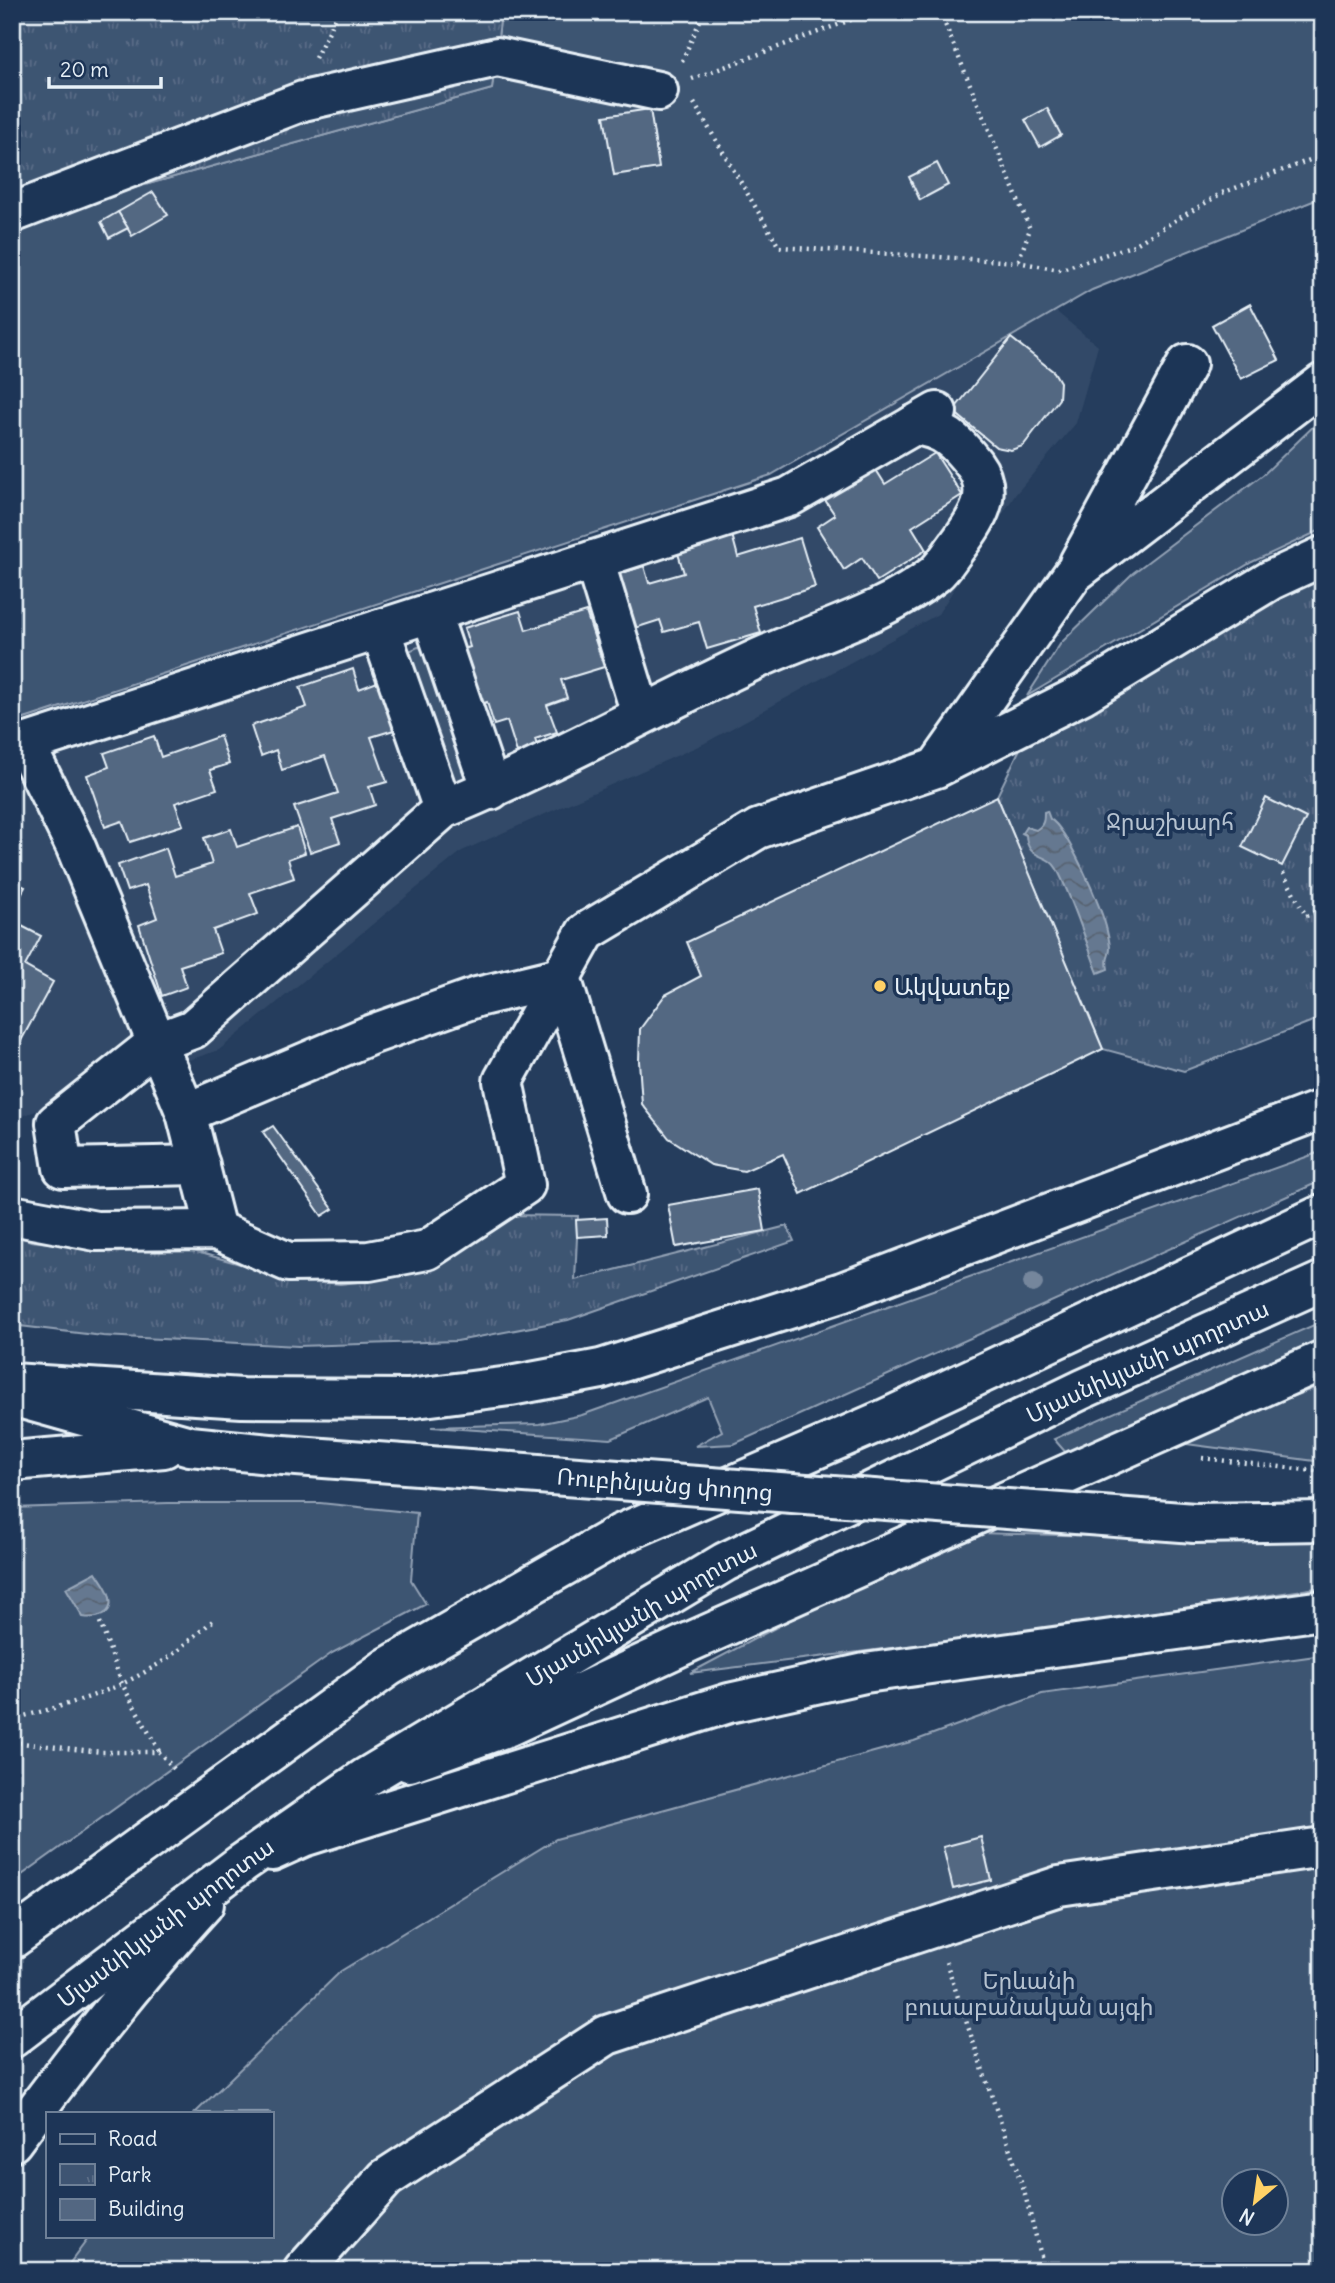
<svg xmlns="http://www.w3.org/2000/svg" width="1335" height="2283" font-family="Delius,'Noto Sans Armenian',sans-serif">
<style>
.built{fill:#334a68}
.green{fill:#3e5472;stroke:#93a2b5;stroke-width:2;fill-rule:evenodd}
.park{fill:url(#park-tufts);stroke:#93a2b5;stroke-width:2}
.water{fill:url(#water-waves);stroke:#99a8ba;stroke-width:2}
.building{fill:#536782;stroke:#e8f1f8;stroke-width:2}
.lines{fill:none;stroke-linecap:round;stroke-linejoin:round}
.minor-casing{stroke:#e8f1f8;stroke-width:44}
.major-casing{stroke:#e8f1f8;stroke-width:44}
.highway-casing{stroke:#e8f1f8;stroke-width:44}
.path{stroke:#e8f1f8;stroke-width:4.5;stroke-dasharray:2 5;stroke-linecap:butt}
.minor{stroke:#1d3557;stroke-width:38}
.major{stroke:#1d3557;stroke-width:38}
.highway{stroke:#1d3557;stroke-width:38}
.major-bridge-casing{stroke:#e8f1f8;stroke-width:44;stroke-linecap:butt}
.major-bridge{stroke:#1d3557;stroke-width:38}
.tree{fill:#74869c}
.poi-dot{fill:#ffd166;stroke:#1d3557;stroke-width:2.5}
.labels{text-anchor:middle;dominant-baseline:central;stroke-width:7;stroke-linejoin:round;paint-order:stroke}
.park-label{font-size:23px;fill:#b5c2d0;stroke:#1d3557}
.poi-label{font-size:23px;fill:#e8f1f8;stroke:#1d3557;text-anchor:start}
.street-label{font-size:23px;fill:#e8f1f8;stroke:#1d3557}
</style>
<defs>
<pattern id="park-tufts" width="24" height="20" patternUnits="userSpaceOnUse" patternTransform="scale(1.75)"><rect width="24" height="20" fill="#3e5472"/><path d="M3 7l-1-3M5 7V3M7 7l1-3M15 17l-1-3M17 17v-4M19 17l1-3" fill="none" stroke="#5a6d87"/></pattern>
<pattern id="water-waves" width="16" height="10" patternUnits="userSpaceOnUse" patternTransform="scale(1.75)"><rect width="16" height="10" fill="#657890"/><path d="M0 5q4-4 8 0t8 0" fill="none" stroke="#576270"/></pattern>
</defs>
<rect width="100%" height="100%" fill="#253d5d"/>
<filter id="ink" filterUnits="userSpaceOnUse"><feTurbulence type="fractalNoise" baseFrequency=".0143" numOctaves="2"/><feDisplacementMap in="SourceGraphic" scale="14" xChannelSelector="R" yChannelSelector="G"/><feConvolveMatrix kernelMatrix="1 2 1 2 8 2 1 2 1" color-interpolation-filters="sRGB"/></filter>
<g filter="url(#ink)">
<polygon class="built" points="1042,300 1098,346 1076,423 1015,495 938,614 705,743 462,851 219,1050 12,1119 12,735 783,479"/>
<g class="green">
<polygon points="501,12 1323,12 1323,197 1092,290 771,475 12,723 12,231 94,199 492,89"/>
<polygon points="1323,417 1323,529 1252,562 1027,696 1061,643 1133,573 1264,474"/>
<polygon points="418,647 423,648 473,781 458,794 405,656 409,651"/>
<polygon points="1323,1151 1323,1180 734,1444 695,1446 722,1431 708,1397 611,1439 431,1427 539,1424 582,1415"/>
<polygon points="1323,1321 1323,1348 1067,1454 1054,1439"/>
<polygon points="1323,1385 1323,1462 1171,1442"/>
<polygon points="168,1503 320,1503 417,1513 411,1580 426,1604 332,1653 12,1882 12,1508"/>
<polygon points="977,1533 1323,1541 1323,1587 1052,1628 690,1673 904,1560"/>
<path d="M1323,1655V2271H64L90,2236H271V2113H195L341,1971L556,1839L914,1741L1042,1694ZM1234,2182H1276V2224H1234Z"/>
</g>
<g class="park">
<polygon points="12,12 501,12 492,89 94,199 12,231"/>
<polygon points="1323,574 1323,1017 1184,1071 1103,1049 997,796 1033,722"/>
<polygon points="505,1215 578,1216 575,1280 787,1226 794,1241 568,1320 457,1341 298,1346 103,1336 12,1325 12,1234 31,1241 121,1251 190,1250 294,1279 340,1284 376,1280 413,1270"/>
</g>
<g class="water">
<path d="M1047,811L1050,819C1067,828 1103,910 1107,931C1108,936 1110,943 1110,948C1110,958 1105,956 1108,969L1098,973C1085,939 1074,902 1057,869C1048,852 1027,861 1026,835L1022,833L1026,827L1036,830C1044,825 1044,820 1044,812Z"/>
<path d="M96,1572C100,1579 109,1589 110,1598C114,1616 95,1619 83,1617L66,1588Z"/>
</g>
<g class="building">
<polygon points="1047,108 1061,135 1040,147 1025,120"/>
<polygon points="650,109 659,168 614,175 604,116"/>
<polygon points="937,163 948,185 920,200 909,177"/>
<polygon points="153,192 168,215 132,236 118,212"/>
<polygon points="118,212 128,228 109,238 101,222"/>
<polygon points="1250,304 1279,360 1241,379 1212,325"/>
<polygon points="1011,338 1054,372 1060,382 1059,399 1023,446 1011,450 996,447 953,411"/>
<polygon points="935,453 962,495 912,527 926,550 877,581 862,558 844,570 817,527 835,515 823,497 873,465 885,484"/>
<polygon points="731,531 738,557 800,538 815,587 753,606 761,633 707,649 699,622 664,632 660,620 632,629 616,575 644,566 649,583 684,573 676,547"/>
<polygon points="520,611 526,630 586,612 604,667 561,680 567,698 547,705 557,732 535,739 541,759 521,765 507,721 494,725 487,702 471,707 454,652 470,647 464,628"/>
<polygon points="353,669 359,689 380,681 397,729 371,737 387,782 369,787 375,805 332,819 340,842 310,852 294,807 338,793 325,756 282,770 276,750 261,756 251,726 307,707 300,687"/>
<polygon points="154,736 161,757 220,736 229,764 210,770 217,789 175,803 183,825 130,842 122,821 105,827 87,775 109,767 104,753"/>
<polygon points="997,796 1103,1049 801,1194 783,1154 744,1171 711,1165 669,1138 642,1104 639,1061 640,1029 665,995 701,976 687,942"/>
<polygon points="1266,798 1306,818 1282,866 1242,847"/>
<polygon points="297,827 305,853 288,859 294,878 250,893 258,914 213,930 221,953 180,966 187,987 162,996 139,925 157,918 146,885 127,891 118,865 166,848 175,876 212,864 204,838 231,829 237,847"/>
<polygon points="12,881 25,887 12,911"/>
<polygon points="12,921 41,936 25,966 53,982 17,1048 12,1045"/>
<polygon points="273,1126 333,1209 322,1216 263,1132"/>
<polygon points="758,1189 765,1231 676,1247 668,1205"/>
<polygon points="607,1218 608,1235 577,1237 576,1220"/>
<polygon points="981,1837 991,1880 953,1889 943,1847"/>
</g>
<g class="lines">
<g class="minor-casing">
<g id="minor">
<polyline points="12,213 303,101 497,57 658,91"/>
<polyline points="594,560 641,714"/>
<polyline points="1079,563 1187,364"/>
<polyline points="431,613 491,790"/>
<polyline points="380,629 443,809"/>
<polyline points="25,744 75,845 186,1113 216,1230"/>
<polyline points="12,748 789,497 937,412"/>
<polyline points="939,764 1073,574 1323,383"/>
<polyline points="186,1113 370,1035 477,997 561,977 627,1194"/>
<path d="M200,1165L63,1168L56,1123L158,1042L193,1029L443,809C551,765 653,707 759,658C816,632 886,613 935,574C943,567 949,557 955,549C974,523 997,495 974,464C956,441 944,429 914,425"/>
<polyline points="12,1215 96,1231 216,1230 288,1262 369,1261 427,1250 525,1185 503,1081 586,932 758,829 936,768 1083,694 1271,580 1323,556"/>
<polyline points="303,2271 386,2178 607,2035 1059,1886 1323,1847"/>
</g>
</g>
<g class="major-casing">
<g id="major">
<polyline points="12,1383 242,1398 408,1399 510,1386 601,1369 842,1292 1323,1109"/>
<polyline points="26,1400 190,1446 270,1454"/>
<polyline points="12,1461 164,1448"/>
<polyline points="1195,1523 1323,1521"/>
<polyline points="409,1762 509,1726 690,1642 1323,1360"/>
<polyline points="272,1851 303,1837 729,1703 865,1673 1323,1610"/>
<path d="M12,2142C73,2060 135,1979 204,1904"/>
</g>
</g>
<g class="highway-casing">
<g id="highway">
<polyline points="12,1939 388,1667 620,1534 883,1420 1323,1214"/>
<path id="s1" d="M12,2038L241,1864L365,1778L725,1562L1083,1389L1323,1281"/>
</g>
</g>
<g class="path">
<polyline points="940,12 1030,229 1018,262"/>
<polyline points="315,58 339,12"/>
<polyline points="682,61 704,12"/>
<polyline points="692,79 872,12"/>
<polyline points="694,103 779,247 1018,262 1059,270 1134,245 1222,193 1323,155"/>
<polyline points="1283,873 1306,916 1323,910"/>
<polyline points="1202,1458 1323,1472"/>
<polyline points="100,1622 122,1684 159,1751"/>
<path d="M12,1719C61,1707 112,1693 155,1666C177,1654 196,1634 215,1619"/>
<polyline points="12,1742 102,1752 159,1752 177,1772"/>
<polyline points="946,1962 1024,2191 1045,2271"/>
</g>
<use href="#minor" class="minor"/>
<use href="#major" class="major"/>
<use href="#highway" class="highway"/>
<g class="major-bridge-casing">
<g id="major-bridge">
<path id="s2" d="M270,1454L1195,1523"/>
</g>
</g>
<use href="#major-bridge" class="major-bridge"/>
</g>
<circle class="tree" cx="1033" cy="1283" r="10"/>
</g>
<circle class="poi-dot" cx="880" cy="986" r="7"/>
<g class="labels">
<g class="park-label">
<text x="1170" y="821">Ջրաշխարհ</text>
<text x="1029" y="1980">Երևանի<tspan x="1029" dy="26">բուսաբանական այգի</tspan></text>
</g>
<g class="poi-label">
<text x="894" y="986">Ակվատեք</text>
</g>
<g class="street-label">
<text stroke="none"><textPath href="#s1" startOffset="1326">Մյասնիկյանի պողոտա</textPath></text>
<text stroke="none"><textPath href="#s2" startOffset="396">Ռուբինյանց փողոց</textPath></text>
<text stroke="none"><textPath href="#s1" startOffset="760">Մյասնիկյանի պողոտա</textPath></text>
<text stroke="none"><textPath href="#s1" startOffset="192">Մյասնիկյանի պողոտա</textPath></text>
</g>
</g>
<rect width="1335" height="2283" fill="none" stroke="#1d3557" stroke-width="42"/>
<rect x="21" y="21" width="1293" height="2241" fill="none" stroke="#e8f1f8" stroke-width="2.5" filter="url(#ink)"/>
<rect x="46" y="2112" width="228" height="126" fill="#1d3557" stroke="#6e8097" stroke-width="2"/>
<rect x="60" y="2134" width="35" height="10" fill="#1d3557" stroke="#6e8097" stroke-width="2"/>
<text x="108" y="2146" font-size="21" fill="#e8f1f8">Road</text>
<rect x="60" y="2164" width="35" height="21" fill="url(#park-tufts)" stroke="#6e8097" stroke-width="2"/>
<text x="108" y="2182" font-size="21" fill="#e8f1f8">Park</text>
<rect x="60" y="2199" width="35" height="21" fill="#536782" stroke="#6e8097" stroke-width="2"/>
<text x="108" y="2216" font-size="21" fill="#e8f1f8">Building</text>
<g transform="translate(1255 2202) rotate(209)"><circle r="33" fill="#1d3557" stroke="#6e8097" stroke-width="2"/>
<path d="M0-5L12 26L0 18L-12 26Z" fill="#ffd166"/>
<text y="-10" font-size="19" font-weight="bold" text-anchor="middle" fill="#e8f1f8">N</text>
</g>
<path d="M49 77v10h112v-10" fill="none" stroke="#e8f1f8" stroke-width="3.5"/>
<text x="60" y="77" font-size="21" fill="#e8f1f8" stroke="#1d3557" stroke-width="5" paint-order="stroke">20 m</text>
</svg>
